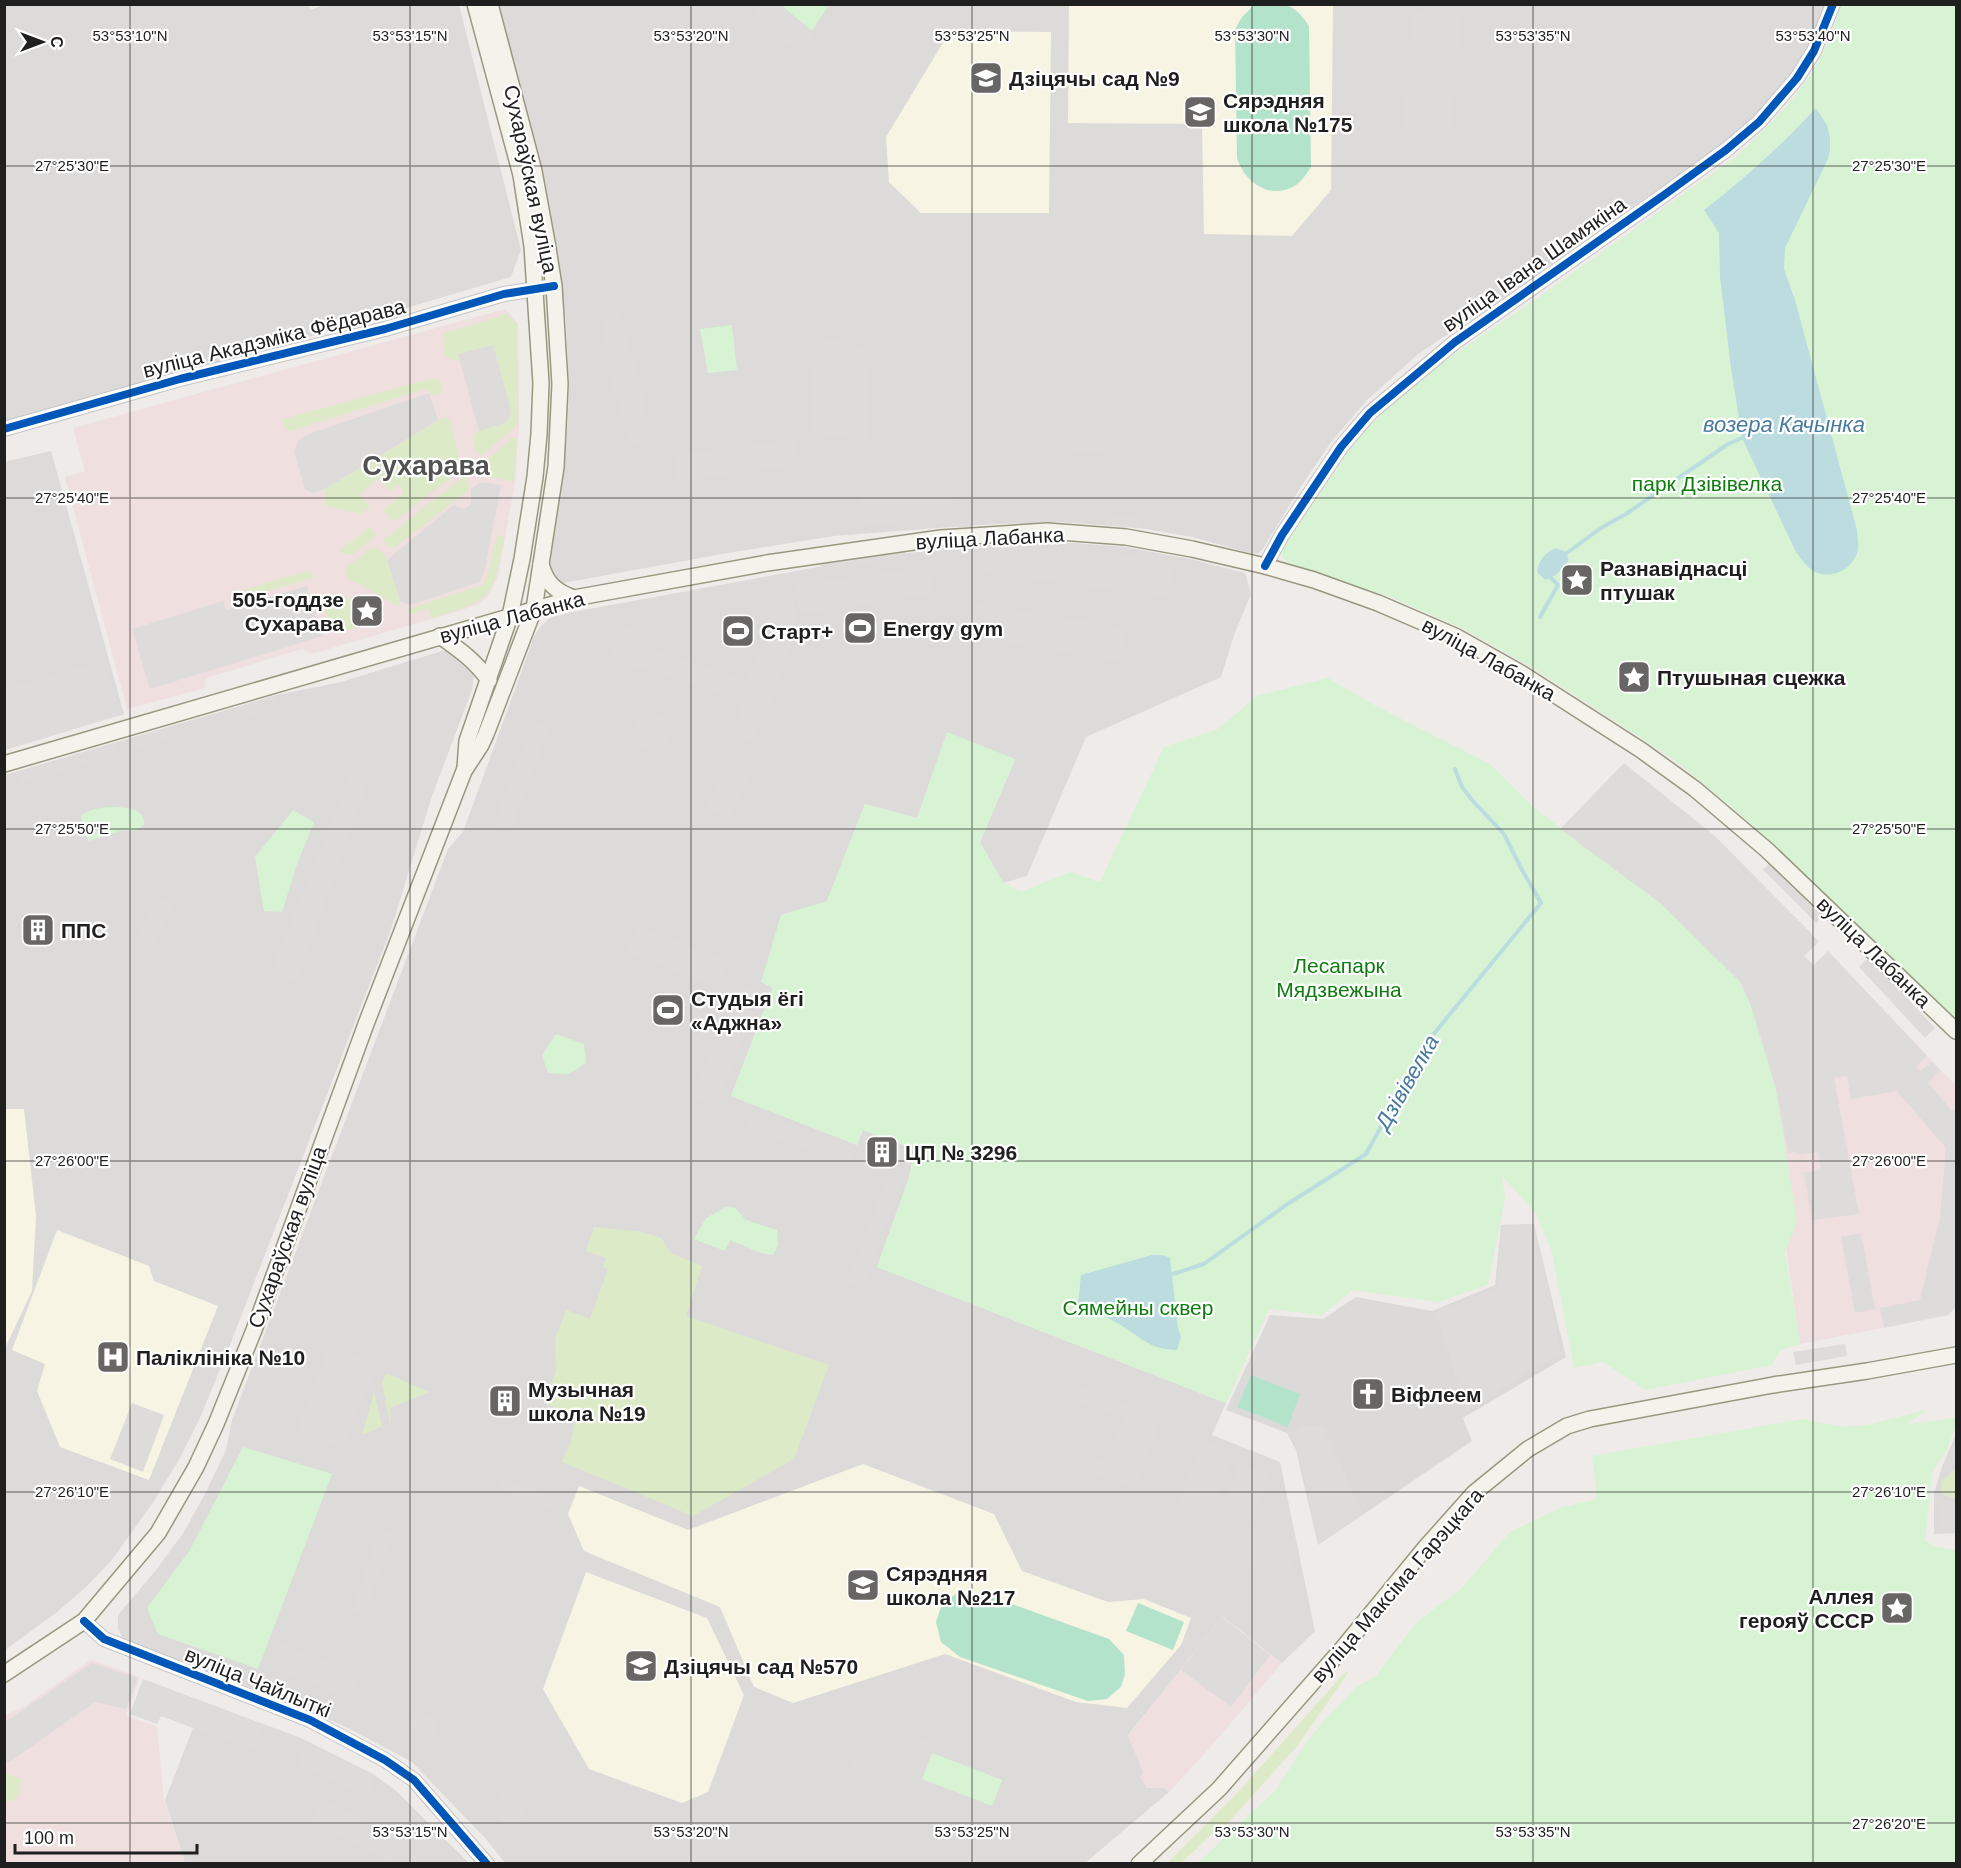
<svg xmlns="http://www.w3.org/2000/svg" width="1961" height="1868" font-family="Arial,sans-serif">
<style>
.residential{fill:#dddbd9}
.commercial{fill:#efdfdf}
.education{fill:#f7f4e4}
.religious{fill:#dcdad9}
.grass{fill:#ddeac8}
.park{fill:#d7f3d4}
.pitch{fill:#b4e3cb}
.parking{fill:#dedcdb}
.water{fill:#bcdce0}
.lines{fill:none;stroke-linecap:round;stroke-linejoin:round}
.stream{stroke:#bcdce0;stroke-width:4}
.tertiary-casing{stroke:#c6c5c4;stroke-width:16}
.secondary-casing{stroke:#989780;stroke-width:18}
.tertiary{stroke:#fcfcfc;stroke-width:14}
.secondary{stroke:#f4f3eb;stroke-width:15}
.cycleway-casing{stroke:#fff;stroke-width:11}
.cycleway{stroke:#0057b8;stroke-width:8}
.ticks{fill:none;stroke:#1f1f1f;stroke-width:1.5;stroke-opacity:0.45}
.labels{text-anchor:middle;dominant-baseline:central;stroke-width:4.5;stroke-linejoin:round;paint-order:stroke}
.poi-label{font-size:21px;font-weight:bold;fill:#1f1f1f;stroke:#fff;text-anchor:start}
.street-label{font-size:21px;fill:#1f1f1f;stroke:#fff}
.park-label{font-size:21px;fill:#0e7d0e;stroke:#fff}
.water-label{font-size:22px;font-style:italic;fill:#477a9e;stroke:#fff}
.district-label{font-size:27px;font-weight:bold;fill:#525252;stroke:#fff}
.ticks-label{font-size:15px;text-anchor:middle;fill:#1f1f1f;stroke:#fff;stroke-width:4.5;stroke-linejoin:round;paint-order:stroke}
</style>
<rect width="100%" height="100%" fill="#eeebe8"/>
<g class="residential">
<polygon points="308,4 310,10 328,4 459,5 521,250 511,277 5,427 4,5"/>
<polygon points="499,5 1827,5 1809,48 1792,75 1756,118 1723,146 1584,239 1525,283 1418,354 1366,401 1331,442 1300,488 1264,547 1259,553 1250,553 1192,537 1140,528 1059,522 976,525 834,536 728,553 563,583 554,579 549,564 561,490 567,433 569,388 566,321 552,218"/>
<polygon points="51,451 124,714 5,750 4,462"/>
<polygon points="1047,541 1125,547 1190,559 1245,573 1251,594 1234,635 1221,677 1086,737 1027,876 1003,883 980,842 1015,760 948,733 917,818 865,804 827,901 761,982 773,987 731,1096 857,1145 863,1130 915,1149 908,1181 877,1267 1226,1403 1212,1435 1280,1462 1315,1631 1282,1663 1223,1617 1128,1735 1144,1774 1146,1788 1164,1788 1169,1792 1085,1863 505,1863 486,1839 412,1762 348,1728 287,1701 124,1640 118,1629 118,1615 156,1570 184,1532 206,1492 226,1450 232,1420 448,849 463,832 534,637 539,628 550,618 567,613 818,567 942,548"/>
<polygon points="442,651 454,651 474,673 472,690 432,796 391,929 228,1350 200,1418 180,1458 152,1504 111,1561 86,1587 56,1613 5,1650 5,775 277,695 341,682"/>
<polygon points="1956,1434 1956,1533 1934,1534 1934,1493 1942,1467"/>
<polygon points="143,1679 301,1738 373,1774 395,1790 469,1863 185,1863 165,1800 193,1728 161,1716 157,1724 130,1714"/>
</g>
<g class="commercial">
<polygon points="505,309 518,323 519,426 515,482 498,577 487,597 478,604 462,610 311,654 302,649 206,678 205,688 127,709 65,477 85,471 73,428"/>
<polygon points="1828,951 1956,1086 1956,1307 1948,1315 1800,1344 1751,1006 1808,960 1814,965"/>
<polygon points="1222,1617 1282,1663 1205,1753 1169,1792 1164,1788 1146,1788 1140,1776 1144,1773 1128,1736"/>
<polygon points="91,1660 140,1677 126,1716 157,1726 164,1800 185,1863 5,1864 5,1715 22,1708"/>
</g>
<g class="education">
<polygon points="1069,5 1333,5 1331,190 1292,236 1204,234 1202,124 1068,123"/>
<polygon points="950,31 1051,32 1049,213 921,213 889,182 886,137"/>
<polygon points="5,1109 24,1109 36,1216 32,1291 5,1348"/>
<polygon points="57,1230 149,1266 154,1281 218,1306 149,1480 60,1447 37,1391 45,1364 12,1350"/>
<polygon points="863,1464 994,1514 1022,1571 1108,1602 1144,1599 1191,1618 1181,1645 1127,1708 1076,1702 945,1654 793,1703 754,1687 720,1607 584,1551 568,1514 579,1486 688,1530"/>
<polygon points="586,1572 707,1618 744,1695 708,1792 682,1803 589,1769 543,1689"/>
</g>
<polygon class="religious" points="1534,1224 1566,1357 1463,1418 1472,1441 1318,1545 1296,1450 1287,1433 1226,1410 1270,1315 1323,1319 1356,1297 1432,1311 1495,1285 1501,1225"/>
<g class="grass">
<path d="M506,314L517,323L518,421L516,426L482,455L478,454C476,450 473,445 473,440C472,423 508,434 511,410L493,345L458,354L459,360C443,363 444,346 443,334Z"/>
<polygon points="433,378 438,380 442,384 440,394 431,396 429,390 425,389 297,429 291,431 286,429 283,419"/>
<polygon points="444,417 447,417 450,420 462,469 393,522 383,510 404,493 398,484 389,491 379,478 359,494 370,507 361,514 326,506 325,489"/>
<polygon points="512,438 515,438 517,442 514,482 486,476 483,471 484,462"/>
<polygon points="465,476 470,489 395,547 388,547 383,540"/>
<polygon points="370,527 377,535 351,555 342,554 339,551"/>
<path d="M497,535L504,537C492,599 494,599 432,618L428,609L413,614L405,610L483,585L488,573Z"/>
<polygon points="376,548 384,553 400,601 399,607 348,578 345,574 346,567 370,549"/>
<polygon points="307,571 313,574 312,578 233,601 230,594"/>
<path d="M324,594L343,595L362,606C373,625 348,631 335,633L332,630L321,597Z"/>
<polygon points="594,1227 642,1232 661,1238 672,1254 702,1266 686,1316 829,1365 794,1459 693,1516 562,1462 571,1441 576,1416 544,1403 556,1371 555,1339 566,1310 590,1319 608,1269 603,1267 606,1258 586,1251"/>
<polygon points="386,1373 429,1392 390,1408 391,1422 390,1424 382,1383"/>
<polygon points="374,1392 382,1426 362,1435"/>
<polygon points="1956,1469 1956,1499 1941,1494 1942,1480"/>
<polygon points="1346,1671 1348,1673 1298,1745 1220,1832 1211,1835 1181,1863 1167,1863 1239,1791"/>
<polygon points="4,1773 22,1779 16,1799 9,1802 5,1799"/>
</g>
<g class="park">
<polygon points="784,4 829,5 812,31 783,7"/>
<path d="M1841,5H1956V1020L1779,849L1727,803L1672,758L1536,670L1464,629L1388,596L1292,565L1283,558L1281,551L1359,435L1403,394L1449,358L1535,300L1734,158C1771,125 1809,87 1829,40C1834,28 1837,16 1841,5Z"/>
<polygon points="732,325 737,370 708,373 700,329"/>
<polygon points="1328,678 1374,705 1490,764 1533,807 1660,903 1740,982 1751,1006 1776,1089 1797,1222 1785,1252 1800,1344 1780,1350 1772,1365 1645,1390 1603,1362 1574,1368 1552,1252 1536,1213 1502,1176 1505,1198 1488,1284 1439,1302 1352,1290 1322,1315 1269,1309 1226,1403 877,1267 908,1181 915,1149 863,1130 857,1145 731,1096 773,988 761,982 781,915 827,901 865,804 917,818 947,732 1015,759 980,842 1003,883 1021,892 1070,872 1100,882 1164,747 1218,729 1257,696"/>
<path d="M108,807C122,807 146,807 144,825L137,830L120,831L89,841L84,833L81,815L94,809Z"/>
<polygon points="293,810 314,822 296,867 282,912 264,911 255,857"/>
<polygon points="556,1034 584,1044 586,1063 569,1074 548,1073 542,1055"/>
<polygon points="726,1207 735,1208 746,1220 777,1230 778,1245 773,1255 761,1253 730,1240 725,1251 694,1239 706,1218"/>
<polygon points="1928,1409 1907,1424 1956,1418 1956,1424 1947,1449 1932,1473 1925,1541 1937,1547 1956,1550 1956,1863 1198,1863 1276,1790 1308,1740 1323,1722 1358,1686 1374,1678 1418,1621 1462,1588 1510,1532 1562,1507 1597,1499 1592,1456 1803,1419 1842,1427 1868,1425"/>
<polygon points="243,1447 332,1474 258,1669 158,1634 147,1608 190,1550"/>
<polygon points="932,1753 1002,1780 992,1806 922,1779"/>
</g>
<g class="pitch">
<path d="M1254,5C1284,4 1292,0 1309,26L1311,167C1307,173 1302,181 1296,185C1271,201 1245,183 1237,158L1235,29L1242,17Z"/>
<polygon points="1251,1375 1300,1394 1288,1427 1237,1407"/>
<polygon points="957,1593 981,1593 1109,1639 1124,1655 1125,1674 1121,1687 1107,1699 1088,1701 960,1657 941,1642 936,1622 942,1604"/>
<polygon points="1138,1603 1184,1622 1173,1650 1126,1631"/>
</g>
<g class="parking">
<polygon points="761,5 784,5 783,7 815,35 802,54 752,20"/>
<polygon points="1412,12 1460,17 1452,128 1404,129"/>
<polygon points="619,307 640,385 650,439 630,446 611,380 605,339 604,316"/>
<polygon points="815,335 865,349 869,441 813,433"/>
<polygon points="493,345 511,410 510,416 507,422 501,424 479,431 458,354"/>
<polygon points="1105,385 1105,453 1065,453 1065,386"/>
<polygon points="429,393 438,420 325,489 315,493 310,492 305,489 294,452 298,441 306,435"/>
<polygon points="797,440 791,465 675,482 677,455"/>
<polygon points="481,482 501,485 484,573 479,582 411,605 404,603 400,601 387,560 454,505 463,509 468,507 471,502 471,489"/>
<polygon points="861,496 973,499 972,527 864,525"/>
<polygon points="1107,514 1140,517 1140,528 1106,525"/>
<polygon points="987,546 1105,552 1171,563 1169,597 981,572"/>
<polygon points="905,550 907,556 822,571 821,564"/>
<polygon points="929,566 933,593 800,614 796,586"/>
<polygon points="307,586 323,636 150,689 132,629 223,601 226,610"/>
<polygon points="793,597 797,625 770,708 753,702 748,716 761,720 755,741 733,734 743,700 621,662 612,650 617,638 627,629 648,623 651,634 655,635 654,649 748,681 769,620 766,601"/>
<polygon points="972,604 1125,628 1119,661 967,636"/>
<polygon points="105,661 120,713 5,747 5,690"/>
<polygon points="275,697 278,707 236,720 232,709"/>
<polygon points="641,710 675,722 663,754 630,742"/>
<polygon points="533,723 549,728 511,830 494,823"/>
<polygon points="173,726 176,737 131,750 128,739"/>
<polygon points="114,743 118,755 20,783 17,772"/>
<polygon points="357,760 371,773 297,982 270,974"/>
<polygon points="1624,763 1715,836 1810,932 1819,942 1804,956 1814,965 1828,951 1927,1056 1916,1066 1920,1071 1932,1062 1940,1070 1928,1083 1953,1112 1956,1109 1956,1307 1948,1315 1884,1328 1880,1308 1920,1300 1940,1217 1946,1148 1897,1091 1851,1099 1847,1076 1834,1078 1859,1214 1812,1220 1804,1173 1821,1170 1818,1152 1797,1155 1796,1152 1788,1153 1776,1089 1751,1006 1740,982 1660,903 1560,829"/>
<polygon points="724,767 748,777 731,818 707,809"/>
<polygon points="1771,861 1825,914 1816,923 1763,870"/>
<polygon points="156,896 174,904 151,955 132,947"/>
<polygon points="637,926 728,961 717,987 626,952"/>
<polygon points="1869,957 1935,1028 1925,1038 1859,967"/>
<polygon points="736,983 760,993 717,1106 693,1097"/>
<polygon points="753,1110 856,1149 850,1166 747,1127"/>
<polygon points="886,1180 902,1185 864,1287 848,1281"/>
<polygon points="1534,1224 1562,1356 1535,1367 1467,1411 1436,1313 1498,1287 1501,1225"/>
<polygon points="1861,1233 1875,1309 1855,1313 1841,1237"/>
<polygon points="1845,1344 1847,1356 1796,1365 1793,1352"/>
<polygon points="329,1345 367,1360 376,1369 346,1439 313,1451 292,1445"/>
<polygon points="1072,1383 1161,1419 1136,1489 1085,1471 1090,1457 1106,1462 1124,1419 1067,1396"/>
<polygon points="132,1403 164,1415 143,1472 110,1459"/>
<polygon points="1305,1426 1323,1427 1363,1514 1319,1543 1298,1449 1291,1434"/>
<polygon points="1202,1441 1234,1452 1214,1508 1221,1510 1240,1462 1269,1473 1251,1525 1295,1563 1276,1589 1178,1505"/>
<polygon points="502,1479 559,1500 561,1513 497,1488"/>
<polygon points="1940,1498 1956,1504 1956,1533 1940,1534"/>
<polygon points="379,1530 393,1534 364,1615 352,1611"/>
<polygon points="1222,1617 1270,1655 1231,1707 1181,1670"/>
<polygon points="275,1642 360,1674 352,1698 268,1667"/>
<polygon points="92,1663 138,1678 126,1709 95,1702 9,1762 5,1761 5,1722"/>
<polygon points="143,1682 263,1725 254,1750 161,1715 157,1723 132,1713"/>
<polygon points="414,1708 438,1722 433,1745 404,1729"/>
<polygon points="905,1733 935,1745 860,1781 850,1758"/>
<polygon points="305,1743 373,1775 370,1797 299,1765 300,1754"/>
<polygon points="507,1785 529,1803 514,1837 491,1809"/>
<polygon points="320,1800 402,1837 391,1860 310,1823"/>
</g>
<g class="water">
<path d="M1816,108L1827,125L1830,138V150L1828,159L1785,248L1784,269L1795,300L1857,530C1857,536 1859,543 1858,549C1855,567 1835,579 1818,573C1808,570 1801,559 1795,550L1742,438L1731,368L1720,277L1719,233L1704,210C1744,179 1782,145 1816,108Z"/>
<path d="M1556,548L1566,552L1569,560L1556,575L1545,580L1537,572C1538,561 1545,552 1556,548Z"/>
<path d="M1152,1255H1163L1170,1258L1178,1328L1181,1337L1177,1350C1146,1349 1141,1336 1117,1323C1105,1316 1091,1309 1078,1304L1081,1275Z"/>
</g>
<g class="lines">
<g class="stream">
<polyline points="1564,555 1601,528 1626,514 1728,444 1742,438"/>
<polyline points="1540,617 1558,585 1549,576"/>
<polyline points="1173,1274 1204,1264 1286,1205 1366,1154 1428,1041 1541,903 1521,868 1504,834 1472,800 1462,787 1455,769"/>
</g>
<g class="tertiary-casing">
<g id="tertiary">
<polyline points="4,429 180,379 385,329 504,294 554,286"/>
<polyline points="1265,566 1282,535 1341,447 1370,413 1455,342 1664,195 1726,150 1759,122 1797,78 1814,51 1833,4"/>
<polyline points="84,1621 104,1639 310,1720 385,1760 414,1780 487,1864"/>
</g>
</g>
<g class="secondary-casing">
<g id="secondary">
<path d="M541,564C546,583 555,591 574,598"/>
<path d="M440,636C461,651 473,659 489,680"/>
<polyline points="4,764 574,598 767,563 941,538 1047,531 1126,537 1192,549 1265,566 1314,580 1378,603 1457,637 1521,673 1641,750 1695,789 1767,850 1956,1031"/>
<polyline points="465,768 467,741 510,616 522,559 535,477 539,434 541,383 532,246 521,175 475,4"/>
<polyline points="4,1674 84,1621 158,1533 196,1467 216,1424 254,1330 366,1024 464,771 481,745 486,734 534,609 556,467 560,384 554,286 547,242 534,171 490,4"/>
<polyline points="1139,1864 1219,1789 1342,1649 1425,1548 1474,1493 1528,1449 1567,1426 1590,1419 1773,1385 1867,1371 1956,1355"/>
</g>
</g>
<use href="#tertiary" class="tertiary"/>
<use href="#secondary" class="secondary"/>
<g class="cycleway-casing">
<g id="cycleway">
<polyline points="4,429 180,379 385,329 504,294 554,286"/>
<polyline points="1265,566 1282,535 1341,447 1370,413 1455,342 1664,195 1726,150 1759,122 1797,78 1814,51 1833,4"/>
<polyline points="84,1621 104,1639 310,1720 385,1760 414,1780 487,1864"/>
</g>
</g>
<use href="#cycleway" class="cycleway"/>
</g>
<path class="ticks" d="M130,4V1864M410,4V1864M691,4V1864M972,4V1864M1252,4V1864M1533,4V1864M1813,4V1864M4,166H1956M4,498H1956M4,829H1956M4,1161H1956M4,1492H1956M4,1823H1956"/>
<defs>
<g id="school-square" transform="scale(1.725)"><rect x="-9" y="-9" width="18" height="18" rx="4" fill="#676665" stroke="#fff"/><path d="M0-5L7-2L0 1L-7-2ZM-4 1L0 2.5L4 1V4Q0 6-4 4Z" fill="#fff"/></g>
<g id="sight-square" transform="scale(1.725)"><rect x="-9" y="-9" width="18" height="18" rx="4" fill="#676665" stroke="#fff"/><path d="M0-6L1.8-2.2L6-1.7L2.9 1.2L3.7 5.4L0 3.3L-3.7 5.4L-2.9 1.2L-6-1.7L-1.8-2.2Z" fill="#fff"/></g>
<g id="stadium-square" transform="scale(1.725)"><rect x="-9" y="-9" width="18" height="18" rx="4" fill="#676665" stroke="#fff"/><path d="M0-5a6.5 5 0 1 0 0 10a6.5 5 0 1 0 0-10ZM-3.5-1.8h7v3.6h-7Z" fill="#fff"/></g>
<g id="building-square" transform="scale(1.725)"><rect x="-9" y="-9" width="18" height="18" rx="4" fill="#676665" stroke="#fff"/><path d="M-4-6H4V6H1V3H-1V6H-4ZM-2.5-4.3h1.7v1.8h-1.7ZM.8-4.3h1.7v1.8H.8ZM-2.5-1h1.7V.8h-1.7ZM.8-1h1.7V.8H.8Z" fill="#fff"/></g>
<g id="hospital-square" transform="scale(1.725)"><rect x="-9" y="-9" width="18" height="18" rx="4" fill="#676665" stroke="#fff"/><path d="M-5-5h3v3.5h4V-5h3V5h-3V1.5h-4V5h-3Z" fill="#fff"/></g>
<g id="church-square" transform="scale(1.725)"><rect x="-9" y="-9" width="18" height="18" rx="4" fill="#676665" stroke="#fff"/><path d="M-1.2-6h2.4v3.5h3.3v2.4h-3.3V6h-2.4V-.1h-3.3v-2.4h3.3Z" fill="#fff"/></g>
</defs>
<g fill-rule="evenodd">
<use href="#school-square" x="986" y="78"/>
<use href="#school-square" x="1200" y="112"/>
<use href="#sight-square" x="1577" y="580"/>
<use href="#sight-square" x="367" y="611"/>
<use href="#stadium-square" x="860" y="628"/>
<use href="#stadium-square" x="738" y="631"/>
<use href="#sight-square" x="1634" y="677"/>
<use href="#building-square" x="38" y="930"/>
<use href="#stadium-square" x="668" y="1010"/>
<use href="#building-square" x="882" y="1152"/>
<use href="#hospital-square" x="113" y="1357"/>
<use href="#church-square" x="1368" y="1394"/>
<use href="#building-square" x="505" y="1401"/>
<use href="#school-square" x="863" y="1585"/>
<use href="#sight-square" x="1897" y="1608"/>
<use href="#school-square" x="641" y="1666"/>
</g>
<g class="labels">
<g class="poi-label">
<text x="1009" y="78">Дзіцячы сад №9</text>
<text x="1223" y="100">Сярэдняя<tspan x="1223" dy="24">школа №175</tspan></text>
<text x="1600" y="568">Разнавіднасці<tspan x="1600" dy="24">птушак</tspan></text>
<text x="344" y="599" text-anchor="end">505-годдзе<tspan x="344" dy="24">Сухарава</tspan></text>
<text x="883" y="628">Energy gym</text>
<text x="761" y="631">Старт+</text>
<text x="1657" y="677">Птушыная сцежка</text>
<text x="61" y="930">ППС</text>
<text x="691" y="998">Студыя ёгі<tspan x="691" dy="24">«Аджна»</tspan></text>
<text x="905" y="1152">ЦП № 3296</text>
<text x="136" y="1357">Паліклініка №10</text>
<text x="528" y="1389">Музычная<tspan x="528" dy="24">школа №19</tspan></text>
<text x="1391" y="1394">Віфлеем</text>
<text x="886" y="1573">Сярэдняя<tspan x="886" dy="24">школа №217</tspan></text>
<text x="1874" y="1596" text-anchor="end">Аллея<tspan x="1874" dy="24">герояў СССР</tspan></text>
<text x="664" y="1666">Дзіцячы сад №570</text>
</g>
<g class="street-label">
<text transform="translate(531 179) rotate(78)">Сухараўская вуліца</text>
<text transform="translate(1534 264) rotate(-35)">вуліца Івана Шамякіна</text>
<text transform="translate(274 338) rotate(-14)">вуліца Акадэміка Фёдарава</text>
<text transform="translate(990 538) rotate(-3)">вуліца Лабанка</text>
<text transform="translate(512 617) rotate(-15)">вуліца Лабанка</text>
<text transform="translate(1489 659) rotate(29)">вуліца Лабанка</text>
<text transform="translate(1874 952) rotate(44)">вуліца Лабанка</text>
<text transform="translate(287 1237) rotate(-70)">Сухараўская вуліца</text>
<text transform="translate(1397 1585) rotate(-49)">вуліца Максіма Гарэцкага</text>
<text transform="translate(258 1682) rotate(22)">вуліца Чайлыткі</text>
</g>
<g class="park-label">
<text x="1707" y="483">парк Дзівівелка</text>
<text x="1339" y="965">Лесапарк<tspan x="1339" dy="24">Мядзвежына</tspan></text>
<text x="1138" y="1307">Сямейны сквер</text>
</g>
<g class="water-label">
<text x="1784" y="424">возера Качынка</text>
<text transform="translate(1407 1082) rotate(-60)">Дзівівелка</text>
</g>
<g class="district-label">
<text x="426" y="466">Сухарава</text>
</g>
</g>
<g class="ticks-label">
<text x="130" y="41">53°53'10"N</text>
<text x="410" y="41">53°53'15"N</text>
<text x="691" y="41">53°53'20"N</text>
<text x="972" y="41">53°53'25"N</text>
<text x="1252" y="41">53°53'30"N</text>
<text x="1533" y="41">53°53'35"N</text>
<text x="1813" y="41">53°53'40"N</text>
<text x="1889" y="171">27°25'30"E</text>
<text x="72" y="171">27°25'30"E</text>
<text x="1889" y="503">27°25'40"E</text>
<text x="72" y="503">27°25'40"E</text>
<text x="1889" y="834">27°25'50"E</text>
<text x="72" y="834">27°25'50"E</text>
<text x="1889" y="1166">27°26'00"E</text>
<text x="72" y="1166">27°26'00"E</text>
<text x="72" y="1497">27°26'10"E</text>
<text x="1889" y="1497">27°26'10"E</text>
<text x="1889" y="1829">27°26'20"E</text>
<text x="410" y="1837">53°53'15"N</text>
<text x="691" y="1837">53°53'20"N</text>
<text x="972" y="1837">53°53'25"N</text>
<text x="1252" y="1837">53°53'30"N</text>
<text x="1533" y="1837">53°53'35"N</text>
</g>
<rect width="1961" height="1868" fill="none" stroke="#1f1f1f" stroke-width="12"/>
<g transform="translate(42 42) rotate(90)" stroke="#ffffff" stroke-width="4.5" paint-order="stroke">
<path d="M0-4.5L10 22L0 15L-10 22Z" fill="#1f1f1f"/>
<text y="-9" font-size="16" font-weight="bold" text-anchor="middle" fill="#1f1f1f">С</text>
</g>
<path d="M15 1844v9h182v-9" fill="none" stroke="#1f1f1f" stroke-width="3"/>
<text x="24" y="1844" font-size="18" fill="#1f1f1f" stroke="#ffffff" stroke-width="4.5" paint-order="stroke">100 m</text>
</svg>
